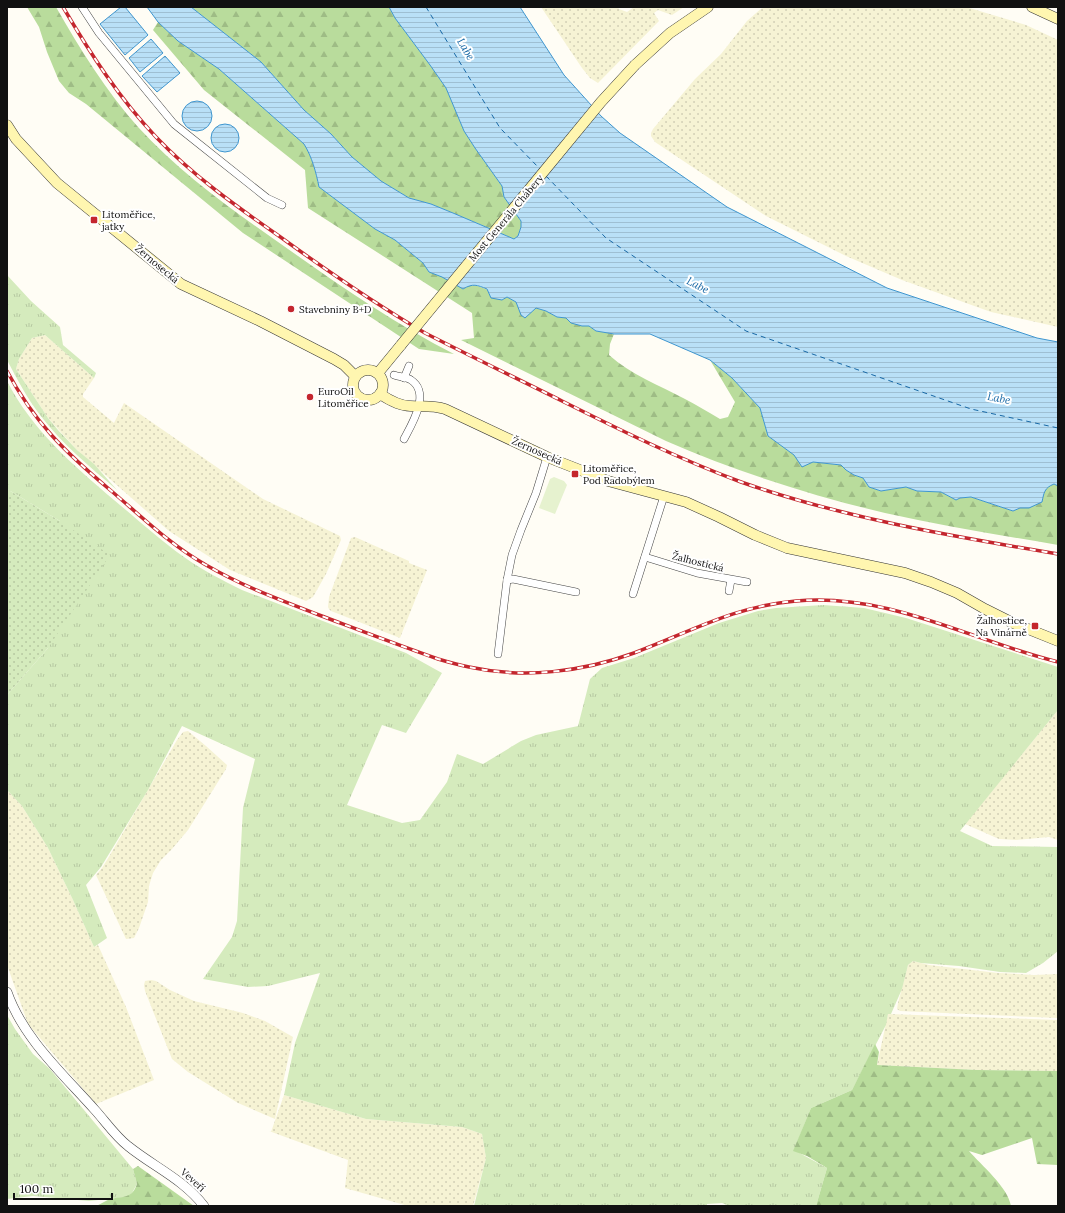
<svg xmlns="http://www.w3.org/2000/svg" width="1065" height="1213" font-family="Lora,serif">
<style>
.farmland{fill:url(#farmland-dots)}
.grass{fill:url(#grass-tufts)}
.forest{fill:url(#forest-firs)}
.park{fill:url(#park-dots)}
.pitch{fill:#e6f2cf}
.water{fill:url(#water-rules);stroke:#3f96cf}
.lines{fill:none;stroke-linecap:round;stroke-linejoin:round}
.ferry{stroke:#1768a6;stroke-width:1;stroke-dasharray:5 4;stroke-linecap:butt}
.minor-casing{stroke:#444;stroke-width:8}
.tertiary-casing{stroke:#444;stroke-width:10}
.secondary-casing{stroke:#333;stroke-width:11}
.minor{stroke:#fff;stroke-width:7}
.tertiary{stroke:#fff;stroke-width:9}
.secondary{stroke:#fff6b0;stroke-width:10}
.rail-casing{stroke:#c4262e;stroke-width:3.5}
.rail{stroke:#fff;stroke-width:2;stroke-dasharray:6;stroke-linecap:butt}
.secondary-bridge-casing{stroke:#333;stroke-width:11;stroke-linecap:butt}
.secondary-bridge{stroke:#fff6b0;stroke-width:10}
.poi-dot{fill:#c4262e;stroke:#fff;stroke-width:1.5}
.labels{text-anchor:middle;dominant-baseline:central;stroke-width:4;stroke-linejoin:round;paint-order:stroke}
.poi-label{font-size:10px;fill:#111;stroke:#fff;text-anchor:start}
.street-label{font-size:10px;fill:#111;stroke:#fff}
.water-label{font-size:11px;font-style:italic;fill:#1768a6;stroke:#fff}
</style>
<defs>
<pattern id="farmland-dots" width="8" height="8" patternUnits="userSpaceOnUse"><rect width="8" height="8" fill="#f6f3d4"/><path d="M2 2h.1M6 6h.1" fill="none" stroke="#d2cfb5" stroke-width="1.8" stroke-linecap="round"/></pattern>
<pattern id="grass-tufts" width="24" height="20" patternUnits="userSpaceOnUse"><rect width="24" height="20" fill="#d5ebbd"/><path d="M3 7l-1-3M5 7V3M7 7l1-3M15 17l-1-3M17 17v-4M19 17l1-3" fill="none" stroke="#b6c8a1"/></pattern>
<pattern id="forest-firs" width="22" height="20" patternUnits="userSpaceOnUse"><rect width="22" height="20" fill="#b9dc9c"/><path d="M5 1l3.5 6h-7zM16 11l3.5 6h-7z" fill="#9ebc85"/></pattern>
<pattern id="park-dots" width="8" height="8" patternUnits="userSpaceOnUse"><rect width="8" height="8" fill="#d5ebbd"/><path d="M2 2h.1M6 6h.1" fill="none" stroke="#b6c8a1" stroke-width="1.8" stroke-linecap="round"/></pattern>
<pattern id="water-rules" width="6" height="5" patternUnits="userSpaceOnUse"><rect width="6" height="5" fill="#b9e0f7"/><path d="M0 2.5h6" fill="none" stroke="#9ebfd3"/></pattern>
</defs>
<rect width="100%" height="100%" fill="#fffdf5"/>
<g class="farmland">
<polygon points="541,7 618,7 619,9 627,12 634,7 684,7 672,15 658,10 654,13 659,21 598,83 590,78 582,68"/>
<polygon points="763,7 966,7 1026,25 1058,40 1058,327 991,312 902,280 846,256 766,216 655,142 651,136 651,133 653,129 695,79 721,54 747,21"/>
<polygon points="45,335 94,378 83,394 83,397 114,423 124,403 263,499 340,536 341,540 326,574 313,597 306,601 230,570 169,531 77,450 48,418 16,369 19,359 32,338"/>
<polygon points="355,537 409,561 409,563 427,570 400,638 331,611 329,609 328,607 329,597 351,538"/>
<polygon points="1058,710 1058,840 1049,837 1016,840 999,839 965,824"/>
<polygon points="188,731 206,746 227,765 226,769 188,830 172,849 161,860 153,873 149,886 148,902 139,928 134,938 126,939 96,875 102,868 110,855 177,740 183,732"/>
<polygon points="7,790 22,806 48,848 73,900 94,947 98,945 126,1007 154,1080 96,1104 28,1024 7,965"/>
<polygon points="913,961 929,965 998,973 1034,975 1058,974 1058,1018 900,1011 897,1009 898,1003 908,965"/>
<polygon points="151,980 156,981 170,990 194,1001 243,1013 265,1021 293,1037 275,1119 238,1103 188,1072 172,1059 145,991 144,985 145,981"/>
<polygon points="888,1014 1058,1020 1058,1071 977,1070 877,1065"/>
<polygon points="284,1095 366,1119 462,1127 482,1134 486,1158 473,1206 408,1206 345,1188 348,1160 269,1131 271,1132"/>
</g>
<g class="grass">
<path d="M7,275L31,301L60,327L63,345L96,373L94,378L45,335L32,338L19,359L16,369L48,418L58,430L77,450L94,464L117,490C90,467 62,444 40,415C27,398 17,379 7,360Z"/>
<path d="M7,381C32,430 73,465 114,500C137,519 160,540 184,557C202,570 222,580 242,590L406,653L442,673L406,733L382,725L347,805L402,823L420,820L447,782L457,754L483,764L521,741L536,735L578,726L590,679L602,668L634,658L719,623L758,611L776,608L823,605L864,608L906,618L1058,667V710L960,831L992,846L1058,847V951L1043,963L1026,973L1000,972L959,966L921,963L913,961L908,965L902,989L891,1014H888L886,1025L852,1090L811,1108L794,1150L827,1168L816,1206H729L722,1203L707,1204V1206H474L486,1158L482,1134L462,1127L366,1119L284,1095L295,1043L320,973L268,986L248,987L203,979L232,937L237,921L243,808L255,759L182,726L148,790L101,867L86,885L107,938L94,947L73,900L48,848L22,806L7,790V695L48,648L60,521L7,489Z"/>
<polygon points="7,1015 15,1029 33,1054 50,1069 133,1169 137,1184 132,1193 127,1197 89,1201 33,1196 7,1199"/>
</g>
<g class="forest">
<path d="M27,7H56C80,49 106,91 138,127C182,175 235,212 288,249C342,287 395,324 454,354L419,349L243,233L86,104L69,93L59,81L47,52L39,27Z"/>
<polygon points="191,7 389,7 395,18 430,65 446,88 464,131 475,148 502,186 504,197 521,221 521,227 518,236 514,239 453,213 431,204 409,198 381,181 352,157 331,134 304,110 261,62"/>
<path d="M158,22L178,41L219,69L304,144C312,157 316,172 319,187L375,229L395,240L423,263L429,272L469,285C483,285 491,292 502,300L507,297L516,302L519,310L529,314L536,308L546,311L557,317L566,318L582,326H589L596,331L614,334L610,344L609,355C631,375 659,385 685,399C697,405 708,412 720,419L728,417L735,402L710,360L732,378L760,408L768,436L794,455L813,462L841,465L846,470L854,475L863,478L869,487L881,491L906,487L917,491L941,492L956,500L960,498L971,497L1013,511L1020,508H1029L1043,494L1047,487L1054,484L1058,486V545C1000,535 942,526 885,513C810,495 737,472 666,441L461,340L474,338L472,313L308,208L305,170L204,90L153,30Z"/>
<path d="M875,1044L879,1052L877,1065L977,1070L1058,1071V1165L1037,1164L1032,1138L982,1155L969,1151C981,1165 1008,1187 1011,1206H816L827,1168L807,1156L793,1151L811,1108L852,1090Z"/>
<path d="M138,1166L194,1206H96C101,1204 106,1200 111,1199C123,1196 132,1199 137,1184L133,1169Z"/>
</g>
<polygon class="park" points="7,489 60,521 110,555 48,648 7,695"/>
<polygon class="pitch" points="554,477 564,481 567,485 555,514 539,508 550,479"/>
<g class="water">
<polygon points="121,7 125,7 148,35 125,55 100,24"/>
<path d="M147,7H191L261,62L304,110L331,134L352,157L381,181L409,198L431,204L453,213L514,239L518,236L521,227V221L504,197L502,186L475,148L464,131L446,88L430,65L395,18L389,7H520L564,75L601,116L620,133L727,207L887,288L1037,338L1058,342V486L1054,484C1044,488 1044,493 1042,502L1029,508H1020L1013,511L971,497L960,498L956,500L941,492L917,491L906,487L881,491L869,487L863,478L854,475L846,470L841,465L813,462L802,467L794,455L768,436L760,408L732,378L710,360L650,334H614L596,331L589,326H582L571,323L566,318L557,317L546,311L536,308L525,318L521,315L516,302L507,297L502,300L491,298L487,289C477,285 473,283 463,289L442,277L429,272L423,263L395,240L375,229L319,187C316,172 312,157 304,144L219,69L178,41L158,22Z"/>
<polygon points="151,39 163,53 140,72 129,58"/>
<polygon points="165,56 180,73 157,92 142,76"/>
<circle cx="197" cy="116" r="15"/>
<circle cx="225" cy="138" r="14"/>
</g>
<g class="lines">
<g class="ferry">
<polyline points="426,7 500,128 540,169"/>
<polyline points="546,176 606,238 746,331 971,409 1058,428"/>
</g>
<g class="minor-casing">
<g id="minor">
<polyline points="82,7 99,33 174,124 267,198 282,205"/>
<path d="M394,375C399,377 407,377 411,380C431,393 412,424 404,439"/>
<polyline points="404,378 409,366"/>
<polyline points="645,557 697,573 747,582"/>
<polyline points="507,580 513,579 576,592"/>
<polyline points="729,591 731,580"/>
<polyline points="633,594 664,496"/>
<polyline points="498,654 507,580 512,555 521,530 536,493 547,457"/>
</g>
</g>
<g class="tertiary-casing">
<path id="tertiary" d="M7,992C23,1038 63,1074 95,1110C105,1121 116,1137 128,1146C154,1167 183,1179 204,1206"/>
</g>
<g class="secondary-casing">
<g id="secondary">
<polyline points="1032,7 1058,19"/>
<polyline points="635,65 670,33 708,7"/>
<polyline points="7,125 16,139 57,183 181,284 260,321 334,359 344,365 355,376"/>
<circle cx="368" cy="385" r="15"/>
<polyline points="378,373 401,345"/>
<path d="M380,394C389,400 399,406 410,406C423,407 431,405 445,409L547,457L608,481L686,502L719,517L755,535L787,548L905,573L931,582L957,593L985,609L1013,623L1058,641"/>
</g>
</g>
<use href="#minor" class="minor"/>
<use href="#tertiary" class="tertiary"/>
<use href="#secondary" class="secondary"/>
<g class="rail-casing">
<g id="rail">
<path d="M63,7C90,53 119,98 156,137C192,175 236,206 279,236C326,270 374,303 425,333C470,356 516,378 562,401C620,430 679,459 741,482C844,518 951,536 1058,554"/>
<path d="M7,371C34,422 65,452 109,489C140,515 170,545 206,565C242,586 280,600 319,615C359,630 398,645 438,659C448,662 459,665 469,667C524,679 582,672 634,653C690,632 735,606 796,601C891,593 969,640 1058,662"/>
</g>
</g>
<use href="#rail" class="rail"/>
<g class="secondary-bridge-casing">
<polyline id="secondary-bridge" points="401,345 601,102 635,65"/>
</g>
<use href="#secondary-bridge" class="secondary-bridge"/>
</g>
<g class="poi-dot">
<rect x="90" y="216" width="8" height="8" rx="2"/>
<circle cx="291" cy="309" r="4"/>
<circle cx="310" cy="397" r="4"/>
<rect x="571" y="470" width="8" height="8" rx="2"/>
<rect x="1031" y="622" width="8" height="8" rx="2"/>
</g>
<g class="labels">
<g class="poi-label">
<text x="102" y="214">Litoměřice,<tspan x="102" dy="12">jatky</tspan></text>
<text x="299" y="309">Stavebniny B+D</text>
<text x="318" y="391">EuroOil<tspan x="318" dy="12">Litoměřice</tspan></text>
<text x="583" y="468">Litoměřice,<tspan x="583" dy="12">Pod Radobýlem</tspan></text>
<text x="1027" y="620" text-anchor="end">Žalhostice,<tspan x="1027" dy="12">Na Vinárně</tspan></text>
</g>
<g class="street-label">
<text transform="translate(506 218) rotate(-50)">Most Generála Chábery</text>
<text transform="translate(157 264) rotate(40)">Žernosecká</text>
<text transform="translate(537 451) rotate(24)">Žernosecká</text>
<text transform="translate(698 562) rotate(14)">Žalhostická</text>
<text transform="translate(193 1180) rotate(42)">Veveří</text>
</g>
<g class="water-label">
<text transform="translate(466 49) rotate(60)">Labe</text>
<text transform="translate(698 285) rotate(27)">Labe</text>
<text transform="translate(999 398) rotate(11)">Labe</text>
</g>
</g>
<rect width="1065" height="1213" fill="none" stroke="#111111" stroke-width="16"/>
<path d="M14 1193v6h98v-6" fill="none" stroke="#111111" stroke-width="2"/>
<text x="20" y="1193" font-size="12" fill="#111111" stroke="#ffffff" stroke-width="3" paint-order="stroke">100 m</text>
</svg>
